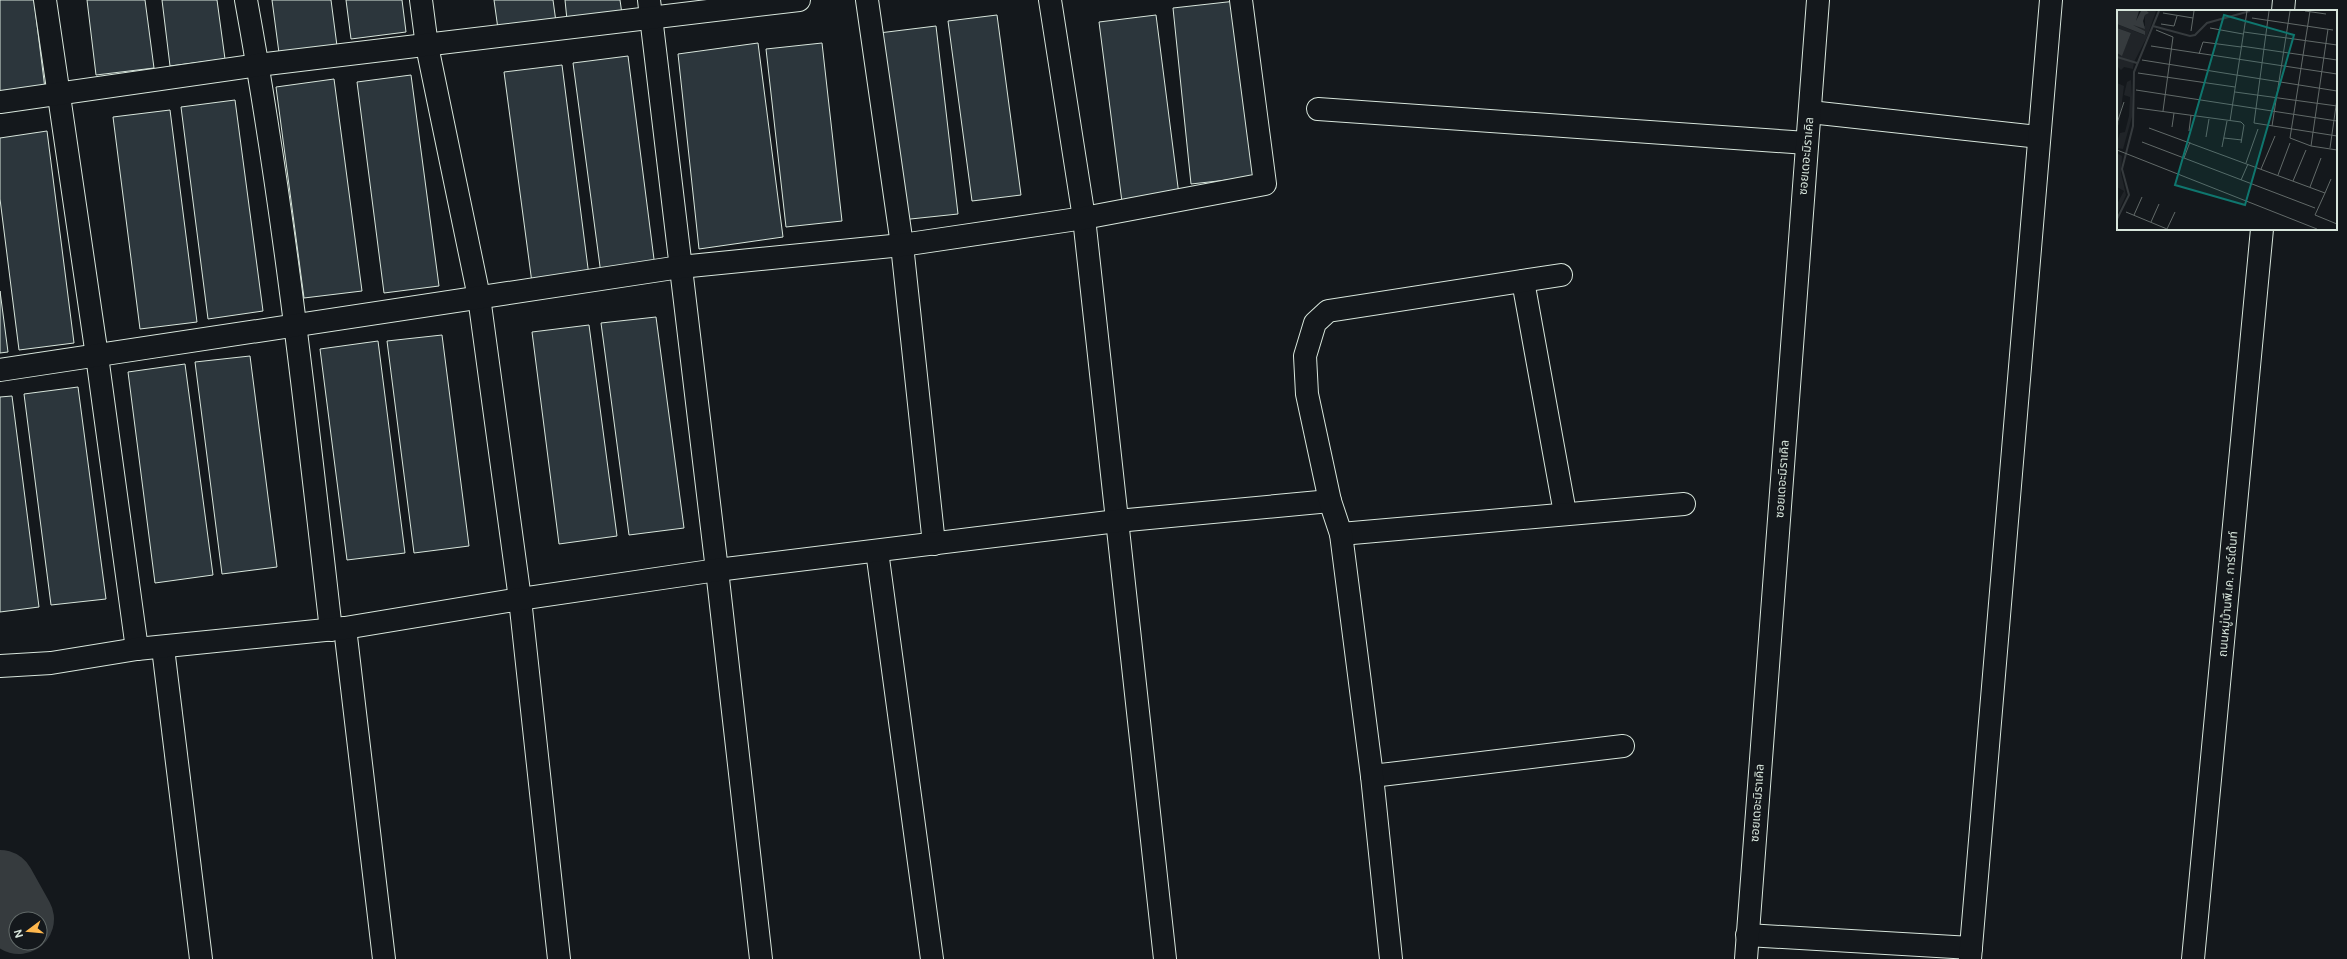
<svg xmlns="http://www.w3.org/2000/svg" width="2347" height="959" font-family="'DM Sans','Noto Sans Thai',sans-serif">
<style>
.lines{fill:none;stroke-linecap:round;stroke-linejoin:round}
.river{stroke:#363b3e;stroke-width:70}
.building{fill:#2c363c;stroke:#d8e6dc}
.minor-casing{stroke:#d8e6dc;stroke-width:24}
.minor{stroke:#14181c;stroke-width:22}
.labels{text-anchor:middle;dominant-baseline:central;stroke-width:3;stroke-linejoin:round;paint-order:stroke}
.street-label{font-size:12px;fill:#d8e6dc;stroke:#14181c}
.inset-river{fill:none;stroke:#363b3e;stroke-width:2}
.inset-road{fill:none;stroke:#626a69;stroke-width:1}
.view{fill:#0f766e;fill-opacity:0.15;stroke:#0f766e;stroke-width:2}
.inset-edge{fill:none;stroke:#d8e6dc;stroke-width:2}
</style>
<rect width="100%" height="100%" fill="#14181c"/>
<g class="lines">
<polyline class="river" points="0,885 19,919"/>
</g>
<g class="building">
<polygon points="0,0 34,0 45,89 0,94"/>
<polygon points="87,0 145,0 154,68 96,75"/>
<polygon points="162,0 217,0 225,59 170,66"/>
<polygon points="272,0 331,0 337,46 279,53"/>
<polygon points="346,0 402,0 406,32 351,39"/>
<polygon points="494,0 553,0 556,22 498,29"/>
<polygon points="565,0 620,0 622,14 567,20"/>
<polygon points="1236,1 1254,177 1191,184 1173,8"/>
<polygon points="997,15 1021,195 972,201 948,21"/>
<polygon points="1156,15 1179,195 1122,202 1099,22"/>
<polygon points="936,26 958,214 901,220 879,33"/>
<polygon points="758,43 783,237 699,249 678,54"/>
<polygon points="822,43 842,221 786,227 766,49"/>
<polygon points="628,56 655,267 601,274 573,63"/>
<polygon points="562,65 589,276 532,283 504,72"/>
<polygon points="411,75 439,286 384,293 357,82"/>
<polygon points="334,79 362,291 304,298 276,87"/>
<polygon points="235,100 263,311 208,319 181,107"/>
<polygon points="170,110 197,322 140,329 113,117"/>
<polygon points="47,131 74,343 19,350 0,199 0,138"/>
<polygon points="0,291 8,352 0,353"/>
<polygon points="656,317 684,528 629,535 601,323"/>
<polygon points="589,325 617,536 559,544 532,332"/>
<polygon points="442,335 469,546 414,553 387,341"/>
<polygon points="378,341 405,553 347,560 320,349"/>
<polygon points="250,356 277,567 222,574 195,362"/>
<polygon points="185,364 213,575 155,583 128,372"/>
<polygon points="78,387 106,599 51,605 24,394"/>
<polygon points="12,396 39,607 0,612 0,397"/>
</g>
<g class="lines">
<g class="minor-casing">
<g id="minor">
<polyline points="45,0 97,356 137,649"/>
<path d="M246,0C284,208 307,419 331,630"/>
<polyline points="421,0 427,46 479,297 520,599 559,959"/>
<polyline points="649,0 717,570 761,959"/>
<polyline points="867,0 902,245 934,544"/>
<polyline points="1050,0 1084,218 1165,959"/>
<polyline points="2283,11 2284,0"/>
<polyline points="0,102 258,65 799,0"/>
<polyline points="1318,109 1807,143"/>
<polyline points="1810,112 2039,137"/>
<polyline points="1523,281 1565,513"/>
<polyline points="0,370 680,267 902,245 1084,218 1265,184 1241,0"/>
<polyline points="1341,534 1684,504"/>
<polyline points="877,551 932,959"/>
<polyline points="345,628 384,959"/>
<polyline points="163,648 201,959"/>
<polyline points="0,666 51,663 137,649 345,628 520,599 717,570 1117,521 1330,501"/>
<polyline points="1372,776 1623,746"/>
<polyline points="1747,935 1971,948"/>
<polyline points="1391,959 1372,776 1341,534 1330,501 1307,394 1305,356 1315,323 1328,311 1561,275"/>
<polyline points="1746,959 1818,0"/>
<polyline points="1970,959 2051,0"/>
<polyline points="2193,959 2262,229"/>
</g>
</g>
<use href="#minor" class="minor"/>
</g>
<g class="labels">
<g class="street-label">
<text transform="translate(1806 156) rotate(-85)">ซอยเดอะมิราเคิล</text>
<text transform="translate(1782 479) rotate(-86)">ซอยเดอะมิราเคิล</text>
<text transform="translate(2228 594) rotate(-85)">ถนนหมู่บ้านพี.เค. การ์เด้นท์</text>
<text transform="translate(1757 803) rotate(-86)">ซอยเดอะมิราเคิล</text>
</g>
</g>
<g transform="translate(2117 10)">
<rect width="220" height="220" fill="#14181c"/>
<path d="M30,1H39L30,27L17,52L16,59L7,57L4,60L0,56V43L5,45L14,23L0,18V14L27,25L28,21L16,15L28,16V5L32,3ZM14,70L16,103L6,139L0,138V132L3,123L8,122L12,106L13,87L7,85L10,72ZM0,73L7,76L2,115L0,114ZM1,144L5,146L4,163L9,185L0,205V194L7,181L0,177Z" fill="#202428"/>
<path d="M0,1H22L19,11L24,1H30L32,3L28,5L26,11L28,19L16,15L28,21V25L0,14ZM0,18L14,23L5,46L0,43Z" fill="#363b3e"/>
<path class="inset-river" d="M36,16L73,26L78,25L90,13L133,1M0,47L20,53M0,209L12,185L5,159L16,116L17,62L42,1"/>
<path class="inset-road" d="M152,1L137,113L220,126M188,1L209,4M193,1L173,128L194,136L220,140M46,3L76,8M135,8L216,20M44,14L57,16L60,6M93,18L126,24M39,20L56,27L46,101M74,21L77,1M127,22L220,35M34,36L220,64M124,36L220,50M82,44L86,32L124,37M25,50L220,81M21,63L118,77M19,80L220,111M118,82L220,96M20,98L124,112L127,115L124,133M113,111L130,1M0,113L7,92M155,116L173,1M55,117L57,103M32,118L208,183L198,205L220,214M72,121L74,105M89,127L92,109M107,128L125,130M25,132L198,198M194,136L211,19M105,137L110,111M213,138L220,89M0,140L200,219M67,148L73,132M129,153L141,119M144,159L158,126M161,165L173,133M124,170L131,154M176,171L189,140M193,177L204,148M208,183L214,169M9,202L50,219M17,205L25,187M34,212L42,194M50,219L58,202"/>
<path class="view" d="M107,5L177,25L128,195L58,175Z"/>
<rect width="220" height="220" class="inset-edge"/>
</g>
<g transform="translate(28 931) rotate(254)"><circle r="19" fill="#14181c" stroke="#626a69"/>
<path d="M0-3L7 15L0 10L-7 15Z" fill="#ffb74d"/>
<text y="-6" font-size="11" font-weight="bold" text-anchor="middle" fill="#d8e6dc">N</text>
</g>
</svg>
